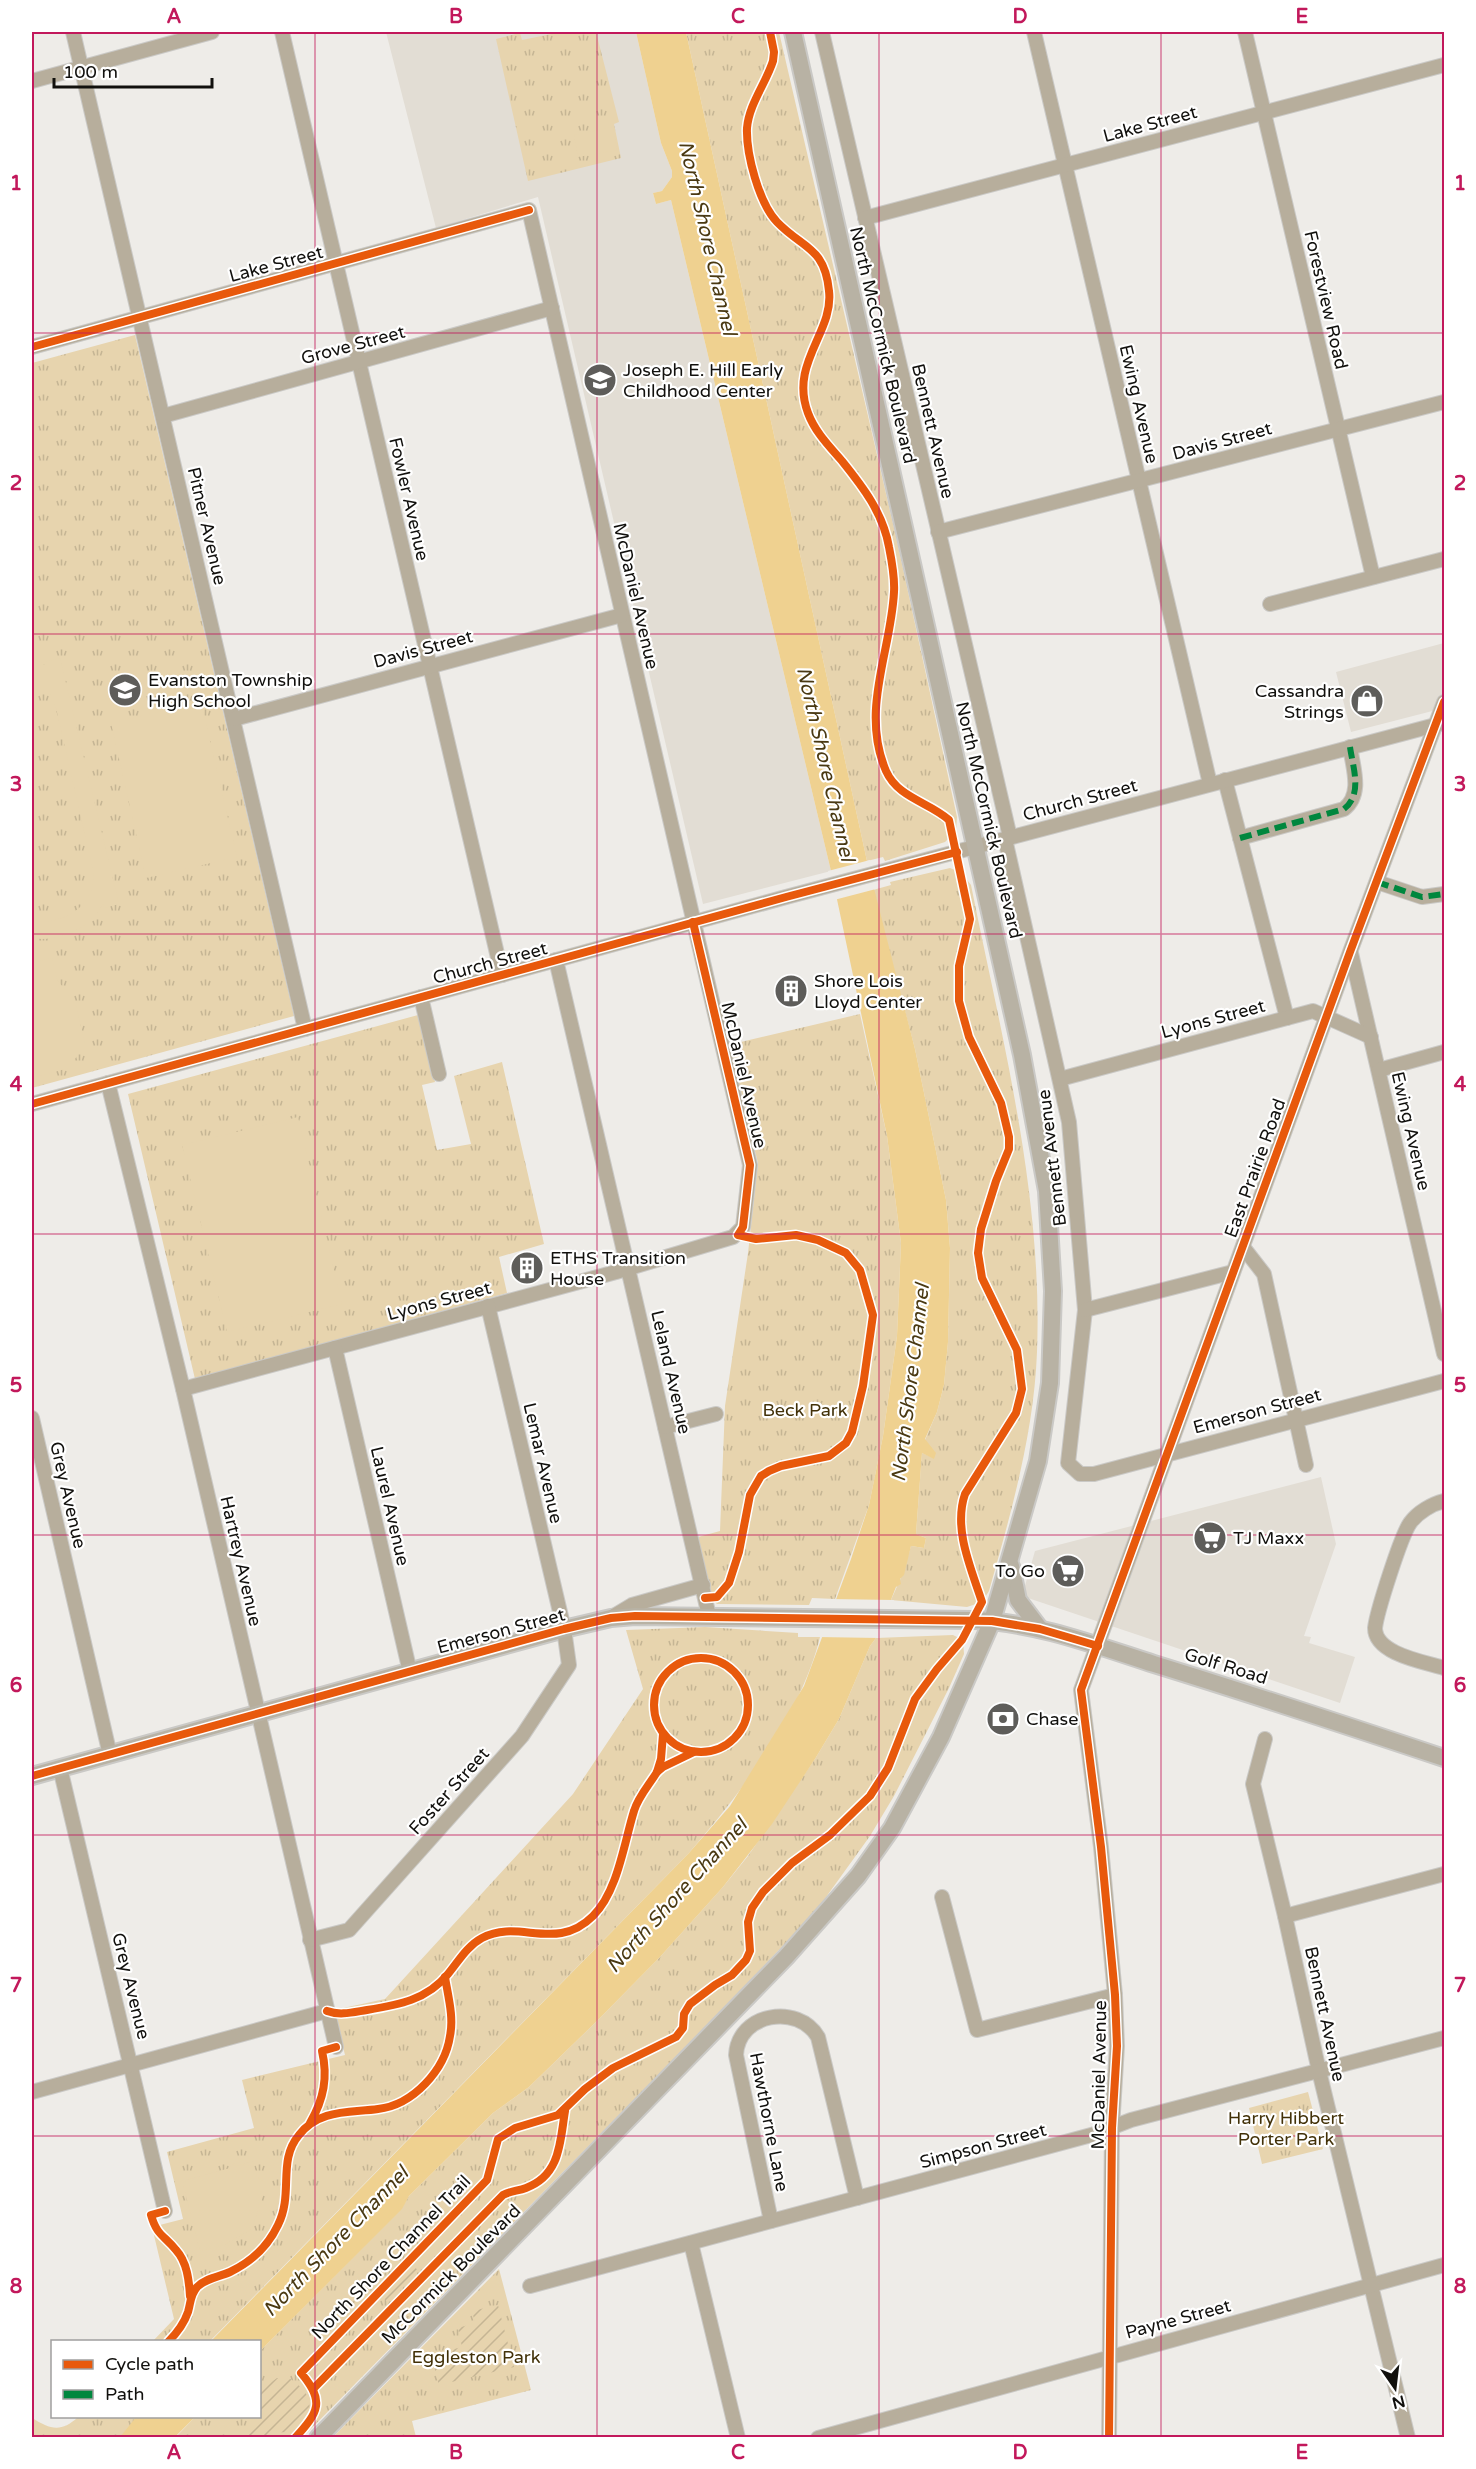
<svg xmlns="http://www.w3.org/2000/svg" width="1476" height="2469" font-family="'Varela Round',sans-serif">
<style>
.built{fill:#e2ddd4}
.grass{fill:url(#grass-tufts)}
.garden{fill:url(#garden-furrows)}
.pitch{fill:#e7d4ae}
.water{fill:#efd190}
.pier{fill:#eeece8}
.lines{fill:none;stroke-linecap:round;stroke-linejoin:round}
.minor-casing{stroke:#cac9c6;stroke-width:16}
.major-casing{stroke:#cac9c6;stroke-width:20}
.minor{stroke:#b7ae9c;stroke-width:14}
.major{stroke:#b8b2a4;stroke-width:16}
.quiet{stroke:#00873e;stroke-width:6;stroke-dasharray:12 6;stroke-linecap:butt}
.cycleway-casing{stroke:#fff;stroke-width:11}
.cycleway{stroke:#e8590c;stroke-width:8}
.grid{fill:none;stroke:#c2185b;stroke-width:1.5;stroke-opacity:0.55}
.labels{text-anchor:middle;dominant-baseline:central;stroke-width:4.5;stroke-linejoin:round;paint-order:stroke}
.street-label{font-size:18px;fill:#11100d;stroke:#fff}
.poi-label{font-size:18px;fill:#11100d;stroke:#fff;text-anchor:start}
.park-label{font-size:18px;fill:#423108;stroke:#fff}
.water-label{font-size:20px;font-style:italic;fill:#4a3912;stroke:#fff}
.neatline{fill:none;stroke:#c2185b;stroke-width:2}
.grid-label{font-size:20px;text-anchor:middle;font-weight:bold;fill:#c2185b}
</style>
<defs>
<pattern id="grass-tufts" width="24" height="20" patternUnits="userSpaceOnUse" patternTransform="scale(1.5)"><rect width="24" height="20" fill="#e7d4ae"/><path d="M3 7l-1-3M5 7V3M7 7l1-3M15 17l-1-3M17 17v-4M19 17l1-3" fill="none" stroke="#c5b594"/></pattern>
<pattern id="garden-furrows" width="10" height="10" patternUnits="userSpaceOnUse" patternTransform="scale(1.5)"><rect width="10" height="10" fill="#e7d4ae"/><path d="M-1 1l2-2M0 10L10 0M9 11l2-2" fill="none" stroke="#c5b594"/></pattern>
</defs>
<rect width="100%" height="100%" fill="#eeece8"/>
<g class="built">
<polygon points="386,32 636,32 661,143 672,171 672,177 662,191 653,193 656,204 671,200 831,871 703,904 538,197 436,228"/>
<polygon points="1444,643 1444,708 1351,732 1336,672"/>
<polygon points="1321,1477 1336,1544 1304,1636 1311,1637 1309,1643 1355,1657 1340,1703 1022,1596 1035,1551"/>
</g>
<g class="grass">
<polygon points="561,32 596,32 619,122 614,124 621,158 528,181 496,39 520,33 522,40"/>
<polygon points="686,32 779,32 897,541 957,817 956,831 945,842 885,861 883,857 867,861"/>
<polygon points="135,335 294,1016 32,1088 32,363"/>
<path d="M950,868L962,873L971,885C1002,1039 1043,1194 1037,1352C1034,1433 1011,1513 989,1591L982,1602L967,1607L891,1600L903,1573L911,1546L924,1548L926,1538L916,1534L922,1453L934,1458L925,1440L937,1412L944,1385L948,1342L950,1248L946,1200L915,1049L873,890L891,885L890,882Z"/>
<polygon points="860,1014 887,1136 901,1243 897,1336 883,1436 869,1505 835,1599 812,1598 809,1605 717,1604 711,1598 698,1537 720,1531 725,1406 748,1253 758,1163 728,1045"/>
<polygon points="418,1015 435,1082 422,1085 437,1150 471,1144 454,1076 502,1062 544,1244 499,1257 507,1293 195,1379 128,1094"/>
<path d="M705,1627L798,1633V1637H820C801,1715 740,1794 688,1854L210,2341L152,2342L174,2319L152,2227L183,2219L167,2152L254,2128L242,2080L345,2055L334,2010L385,1999L573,1794L643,1689L626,1630Z"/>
<polygon points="953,1635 963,1640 964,1654 949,1688 894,1796 870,1836 816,1911 722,2010 303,2437 175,2438 195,2417 260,2416 260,2351 401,2209 409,2196 493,2113 529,2087 596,2022 660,1957 723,1887 748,1856 815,1759 839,1719 870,1646 876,1638"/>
<polygon points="1308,2092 1323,2149 1262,2164 1249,2108"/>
<polygon points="499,2269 531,2390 412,2421 416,2437 332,2438"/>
<path d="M78,2417H137L120,2438L34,2437L32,2436V2418C50,2429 61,2433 78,2417Z"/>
</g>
<g class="garden">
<polygon points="412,2265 419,2271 388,2303 382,2296"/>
<polygon points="498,2305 514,2367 439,2385 431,2355 462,2347 458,2328 475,2323 472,2311"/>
<path d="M277,2378H289C296,2383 305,2389 308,2398C316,2423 291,2435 271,2432L265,2437H236L255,2417L260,2416V2390Z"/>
</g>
<g class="pitch">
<polygon points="613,127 617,150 578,157 574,135"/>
<path d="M32,658L45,665V662L60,658L119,904L104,908L103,904C90,928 59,943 32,938V921C61,925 93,909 94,875L56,708L49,691L32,677Z"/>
<polygon points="201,702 237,857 146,878 111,723"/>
<polygon points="52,958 57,979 76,1006 85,1044 69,1068 32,1078 32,963"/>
<polygon points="298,1117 342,1304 227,1332 182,1145"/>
<polygon points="253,2161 257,2177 264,2182 260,2190 262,2198 252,2229 224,2245 200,2251 183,2184 186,2180 230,2168 233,2163 237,2166"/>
</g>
<g class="water">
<polygon points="636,32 686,32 867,861 915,1049 946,1200 950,1248 948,1342 944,1385 937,1412 925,1439 936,1453 934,1459 922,1453 916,1534 926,1538 924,1548 911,1546 904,1575 900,1579 901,1584 896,1587 876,1638 870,1646 839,1719 815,1759 772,1824 723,1887 660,1957 596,2022 529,2087 493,2113 409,2196 402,2209 260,2351 260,2342 210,2342 688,1854 730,1806 804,1686 851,1559 869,1505 883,1436 897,1336 901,1243 887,1136 831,871 671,200 656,204 653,193 662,191 672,177 672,171 661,143"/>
<polygon points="137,2416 195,2416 195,2417 175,2437 120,2437"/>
</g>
<g class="pier">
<polygon points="870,860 876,889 834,900 828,871"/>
<polygon points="831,1599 894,1600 880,1638 817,1637"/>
</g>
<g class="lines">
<g class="minor-casing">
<g id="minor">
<polyline points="73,32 305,1029"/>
<polyline points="282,32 502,975"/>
<polyline points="822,32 1010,837"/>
<polyline points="1034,32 1210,784"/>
<polyline points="1245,32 1373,577"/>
<polyline points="32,81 212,32"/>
<polyline points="865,218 1444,65"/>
<polyline points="32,347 529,210 750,1165 743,1227 733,1237 616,1272 183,1389"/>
<polyline points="163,416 552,308"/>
<polyline points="938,532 1444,402"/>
<polyline points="1270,604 1444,559"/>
<polyline points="234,719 622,615"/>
<polyline points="1225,780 1287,1018"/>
<path d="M1240,838L1344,809C1363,794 1353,768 1350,747"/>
<polyline points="1005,839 1069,1122 1085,1310 1068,1463 1080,1474 1094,1474 1444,1381"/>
<polyline points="1377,882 1422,897 1444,894"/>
<polyline points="1351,953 1444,1354"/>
<polyline points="556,960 709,1616"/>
<polyline points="421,997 439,1074"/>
<polyline points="1379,1070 1444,1052"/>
<polyline points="1060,1079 1313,1011 1371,1037"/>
<polyline points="108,1083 183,1389 336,2047"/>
<polyline points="32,1104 786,897 1443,723"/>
<polyline points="1243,1247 1264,1274 1306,1465"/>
<polyline points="1085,1310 1233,1272"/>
<polyline points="335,1348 410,1672"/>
<polyline points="32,1418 110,1755"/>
<polyline points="665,1427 716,1414"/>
<path d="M1444,1501C1432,1504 1418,1512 1410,1523C1401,1536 1377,1611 1375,1628C1375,1654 1424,1662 1444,1668"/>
<polyline points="612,1617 632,1605 703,1585"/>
<polyline points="1265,1739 1253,1784 1285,1916 1319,2071 1408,2438"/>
<polyline points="60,1768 165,2211"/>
<polyline points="942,1897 977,2030 1115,1995"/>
<polyline points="1285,1916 1444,1874"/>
<polyline points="310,1940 349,1930 522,1736 569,1665 564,1629 488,1306"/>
<polyline points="32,2092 327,2011"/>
<path d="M771,2221L736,2055C738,2013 798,2003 818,2037L857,2198"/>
<polyline points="691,2243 738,2438"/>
<polyline points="530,2286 1095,2134 1131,2120 1444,2038"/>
<polyline points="818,2438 1444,2265"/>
<polyline points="1109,2438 1112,2128 1117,2046 1115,1995 1101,1847 1081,1690 1350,952 1444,702"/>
</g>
</g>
<g class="major-casing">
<g id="major">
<polyline points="1011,1566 1018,1600 1040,1629"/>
<path d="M32,1776L564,1629L611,1618L635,1616L973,1620C1035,1622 1095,1645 1154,1664C1251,1694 1348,1726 1444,1758"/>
<polyline points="318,2438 786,1957 858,1876 892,1828 941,1737 992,1621 1038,1461 1050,1383 1053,1291 1047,1191 1022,1055 793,32"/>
</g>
</g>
<use href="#minor" class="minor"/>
<use href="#major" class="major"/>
<g class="quiet">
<path d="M1240,838L1344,809C1363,794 1353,768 1350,747"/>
<polyline points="1377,882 1422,897 1444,894"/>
</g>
<g class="cycleway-casing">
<g id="cycleway">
<polyline points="32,347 529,210"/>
<polyline points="693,922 750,1165 743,1227 738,1235 756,1239 796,1235 818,1240 846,1253 860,1270 873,1315 863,1386 852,1432 846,1443 829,1456 781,1466 769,1471 761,1476 750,1495 739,1552 729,1583 717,1597 705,1598"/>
<polyline points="32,1104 786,897 957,852"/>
<circle cx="701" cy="1705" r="47"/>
<polyline points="663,1734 661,1759 657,1772 663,1767 694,1752"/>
<polyline points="32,1776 564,1629 611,1618 635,1616 992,1621 1040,1629 1098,1646"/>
<path d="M327,2011C340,2016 354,2012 367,2010C398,2005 427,2000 448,1974C458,1962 467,1946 482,1938C519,1918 556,1953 593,1916C618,1891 624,1843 634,1811C638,1797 649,1785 657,1772"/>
<path d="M310,2123C324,2099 328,2077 322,2051L336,2047"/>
<path d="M165,2211L151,2215C157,2236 164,2235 176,2250C187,2262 189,2280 190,2296"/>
<path d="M168,2342C177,2333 184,2324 188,2312C191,2302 190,2295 197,2287C206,2278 219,2277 230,2272C251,2262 268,2246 278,2225C294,2193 277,2161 299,2135C319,2109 349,2113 378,2109C413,2105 445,2070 450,2036C454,2017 448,1996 445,1977"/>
<path d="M314,2388L503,2195C510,2191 518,2191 526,2188C561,2175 560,2141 565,2111"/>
<path d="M295,2438C319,2412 325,2401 301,2373L487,2180L498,2139L515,2128L558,2115L585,2089L613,2068L676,2037L683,2028L684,2014L690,2004L715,1985L732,1975L746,1960L750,1951L748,1922L752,1908L763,1892L792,1863L830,1835L870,1796L888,1768L915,1699L937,1669L962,1640L982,1602C971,1568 953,1529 965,1494L1016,1413L1022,1389L1017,1350L982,1278L978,1253L981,1229L996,1181L1009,1149V1137L1001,1103L969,1037L959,1001V966L970,919L949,820C929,802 898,798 886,771C860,710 891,652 894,592C895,577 892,562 889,547C883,513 863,487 842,461C829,446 815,432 808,413C789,363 834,332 829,291C825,247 803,249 777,222C759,203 746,154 747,128C749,104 766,83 773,61L774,52L770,32"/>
<polyline points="1109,2438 1112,2128 1117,2046 1115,1995 1101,1847 1081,1690 1350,952 1444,702"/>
</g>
</g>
<use href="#cycleway" class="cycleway"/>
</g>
<path class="grid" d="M315,32V2438M597,32V2438M879,32V2438M1161,32V2438M32,333H1444M32,634H1444M32,934H1444M32,1234H1444M32,1535H1444M32,1835H1444M32,2136H1444"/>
<defs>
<g id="school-disc" transform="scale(1.725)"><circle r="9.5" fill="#5e5d5a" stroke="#fff"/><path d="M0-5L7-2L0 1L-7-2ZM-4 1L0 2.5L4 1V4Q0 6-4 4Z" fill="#fff"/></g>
<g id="shop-disc" transform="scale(1.725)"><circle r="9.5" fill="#5e5d5a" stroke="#fff"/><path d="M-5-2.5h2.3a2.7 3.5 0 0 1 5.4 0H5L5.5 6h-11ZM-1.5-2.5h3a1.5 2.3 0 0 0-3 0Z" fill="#fff"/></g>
<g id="building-disc" transform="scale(1.725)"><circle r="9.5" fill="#5e5d5a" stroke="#fff"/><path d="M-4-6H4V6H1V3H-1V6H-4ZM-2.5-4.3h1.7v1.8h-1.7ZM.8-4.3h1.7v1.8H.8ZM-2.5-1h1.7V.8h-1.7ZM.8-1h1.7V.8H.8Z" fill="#fff"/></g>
<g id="supermarket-disc" transform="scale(1.725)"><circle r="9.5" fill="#5e5d5a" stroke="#fff"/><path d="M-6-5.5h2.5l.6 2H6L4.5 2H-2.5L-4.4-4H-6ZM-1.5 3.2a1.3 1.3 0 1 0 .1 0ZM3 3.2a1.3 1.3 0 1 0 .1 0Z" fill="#fff"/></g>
<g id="bank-disc" transform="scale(1.725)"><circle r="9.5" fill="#5e5d5a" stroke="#fff"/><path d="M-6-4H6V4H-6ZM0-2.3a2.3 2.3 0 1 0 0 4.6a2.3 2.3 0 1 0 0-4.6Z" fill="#fff"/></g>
</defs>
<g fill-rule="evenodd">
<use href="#school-disc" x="600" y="380"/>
<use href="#school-disc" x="125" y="690"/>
<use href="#shop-disc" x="1367" y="701"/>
<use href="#building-disc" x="791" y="991"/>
<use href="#building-disc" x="527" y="1268"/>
<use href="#supermarket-disc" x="1210" y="1538"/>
<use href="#supermarket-disc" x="1068" y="1571"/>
<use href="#bank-disc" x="1003" y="1719"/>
</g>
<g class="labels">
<g class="street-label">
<text transform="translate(1150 124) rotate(-15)">Lake Street</text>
<text transform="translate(276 264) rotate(-15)">Lake Street</text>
<text transform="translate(1326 300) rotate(77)">Forestview Road</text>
<text transform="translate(353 345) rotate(-15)">Grove Street</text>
<text transform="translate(883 345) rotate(77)">North McCormick Boulevard</text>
<text transform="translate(1139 404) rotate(77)">Ewing Avenue</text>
<text transform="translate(933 431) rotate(77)">Bennett Avenue</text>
<text transform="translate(1222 441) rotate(-15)">Davis Street</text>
<text transform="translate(409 499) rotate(77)">Fowler Avenue</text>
<text transform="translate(207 526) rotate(77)">Pitner Avenue</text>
<text transform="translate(636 596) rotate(77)">McDaniel Avenue</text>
<text transform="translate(423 649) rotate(-15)">Davis Street</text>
<text transform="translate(1080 800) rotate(-15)">Church Street</text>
<text transform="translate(989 820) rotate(77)">North McCormick Boulevard</text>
<text transform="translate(490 963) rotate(-15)">Church Street</text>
<text transform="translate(1213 1019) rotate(-15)">Lyons Street</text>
<text transform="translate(744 1075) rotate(77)">McDaniel Avenue</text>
<text transform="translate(1411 1131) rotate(77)">Ewing Avenue</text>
<text transform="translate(1052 1158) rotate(-97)">Bennett Avenue</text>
<text transform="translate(1255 1168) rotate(-70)">East Prairie Road</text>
<text transform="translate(439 1301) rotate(-15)">Lyons Street</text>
<text transform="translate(671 1372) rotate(77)">Leland Avenue</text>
<text transform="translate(1257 1411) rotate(-15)">Emerson Street</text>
<text transform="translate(543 1463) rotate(77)">Lemar Avenue</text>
<text transform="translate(68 1495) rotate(77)">Grey Avenue</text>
<text transform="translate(390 1506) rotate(77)">Laurel Avenue</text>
<text transform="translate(241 1561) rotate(77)">Hartrey Avenue</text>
<text transform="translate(501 1631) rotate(-15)">Emerson Street</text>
<text transform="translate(1226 1666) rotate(17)">Golf Road</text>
<text transform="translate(449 1791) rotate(-48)">Foster Street</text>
<text transform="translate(131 1986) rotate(76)">Grey Avenue</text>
<text transform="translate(1325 2014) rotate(78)">Bennett Avenue</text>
<text transform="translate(1099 2075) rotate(-89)">McDaniel Avenue</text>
<text transform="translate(769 2122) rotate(79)">Hawthorne Lane</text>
<text transform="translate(983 2146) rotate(-15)">Simpson Street</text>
<text transform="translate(391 2257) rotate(-46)">North Shore Channel Trail</text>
<text transform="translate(451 2274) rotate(-45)">McCormick Boulevard</text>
<text transform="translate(1178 2319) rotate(-15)">Payne Street</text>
</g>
<g class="poi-label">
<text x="623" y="370">Joseph E. Hill Early<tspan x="623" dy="21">Childhood Center</tspan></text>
<text x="148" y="680">Evanston Township<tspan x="148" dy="21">High School</tspan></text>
<text x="1344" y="691" text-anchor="end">Cassandra<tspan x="1344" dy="21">Strings</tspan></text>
<text x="814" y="981">Shore Lois<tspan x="814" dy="21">Lloyd Center</tspan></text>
<text x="550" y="1258">ETHS Transition<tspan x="550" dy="21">House</tspan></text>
<text x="1233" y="1538">TJ Maxx</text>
<text x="1045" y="1571" text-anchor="end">To Go</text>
<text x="1026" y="1719">Chase</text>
</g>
<g class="park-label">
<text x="805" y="1410">Beck Park</text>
<text x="1286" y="2118">Harry Hibbert<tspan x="1286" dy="21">Porter Park</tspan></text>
<text x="476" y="2357">Eggleston Park</text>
</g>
<g class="water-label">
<text transform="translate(707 238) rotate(77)">North Shore Channel</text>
<text transform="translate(825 764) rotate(77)">North Shore Channel</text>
<text transform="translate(911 1383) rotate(-83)">North Shore Channel</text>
<text transform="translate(677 1896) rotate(-48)">North Shore Channel</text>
<text transform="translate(336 2242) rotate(-46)">North Shore Channel</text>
</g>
</g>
<rect width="1476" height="2469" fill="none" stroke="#ffffff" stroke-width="66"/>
<rect x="51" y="2340" width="210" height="78" fill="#ffffff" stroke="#a09f9e" stroke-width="1.5"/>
<rect x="63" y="2360" width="30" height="9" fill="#e8590c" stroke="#a09f9e" stroke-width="1.5"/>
<text x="105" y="2370" font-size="18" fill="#11100d">Cycle path</text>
<rect x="63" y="2390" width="30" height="9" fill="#00873e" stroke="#a09f9e" stroke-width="1.5"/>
<text x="105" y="2400" font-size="18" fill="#11100d">Path</text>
<g transform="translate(1395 2388) rotate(166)" stroke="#ffffff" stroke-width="4.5" paint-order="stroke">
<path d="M0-4.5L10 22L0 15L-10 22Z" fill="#11100d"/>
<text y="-9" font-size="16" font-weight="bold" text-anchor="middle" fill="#11100d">N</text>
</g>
<path d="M54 78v9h158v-9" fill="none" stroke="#11100d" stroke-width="3"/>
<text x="63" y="78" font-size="18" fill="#11100d" stroke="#ffffff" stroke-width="4.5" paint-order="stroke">100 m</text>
<rect x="33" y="33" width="1410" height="2403" class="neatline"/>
<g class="grid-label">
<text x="174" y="23">A</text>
<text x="456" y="23">B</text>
<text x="738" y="23">C</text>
<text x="1020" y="23">D</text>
<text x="1302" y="23">E</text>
<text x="16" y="190">1</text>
<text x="1460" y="190">1</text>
<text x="16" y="490">2</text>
<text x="1460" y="490">2</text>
<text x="16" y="791">3</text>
<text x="1460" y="791">3</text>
<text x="16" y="1091">4</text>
<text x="1460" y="1091">4</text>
<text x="16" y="1392">5</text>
<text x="1460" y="1392">5</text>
<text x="16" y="1692">6</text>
<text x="1460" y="1692">6</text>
<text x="16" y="1992">7</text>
<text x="1460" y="1992">7</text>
<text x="16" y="2293">8</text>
<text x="1460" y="2293">8</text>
<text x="174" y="2459">A</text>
<text x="456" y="2459">B</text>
<text x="738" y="2459">C</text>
<text x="1020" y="2459">D</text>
<text x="1302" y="2459">E</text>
</g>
</svg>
